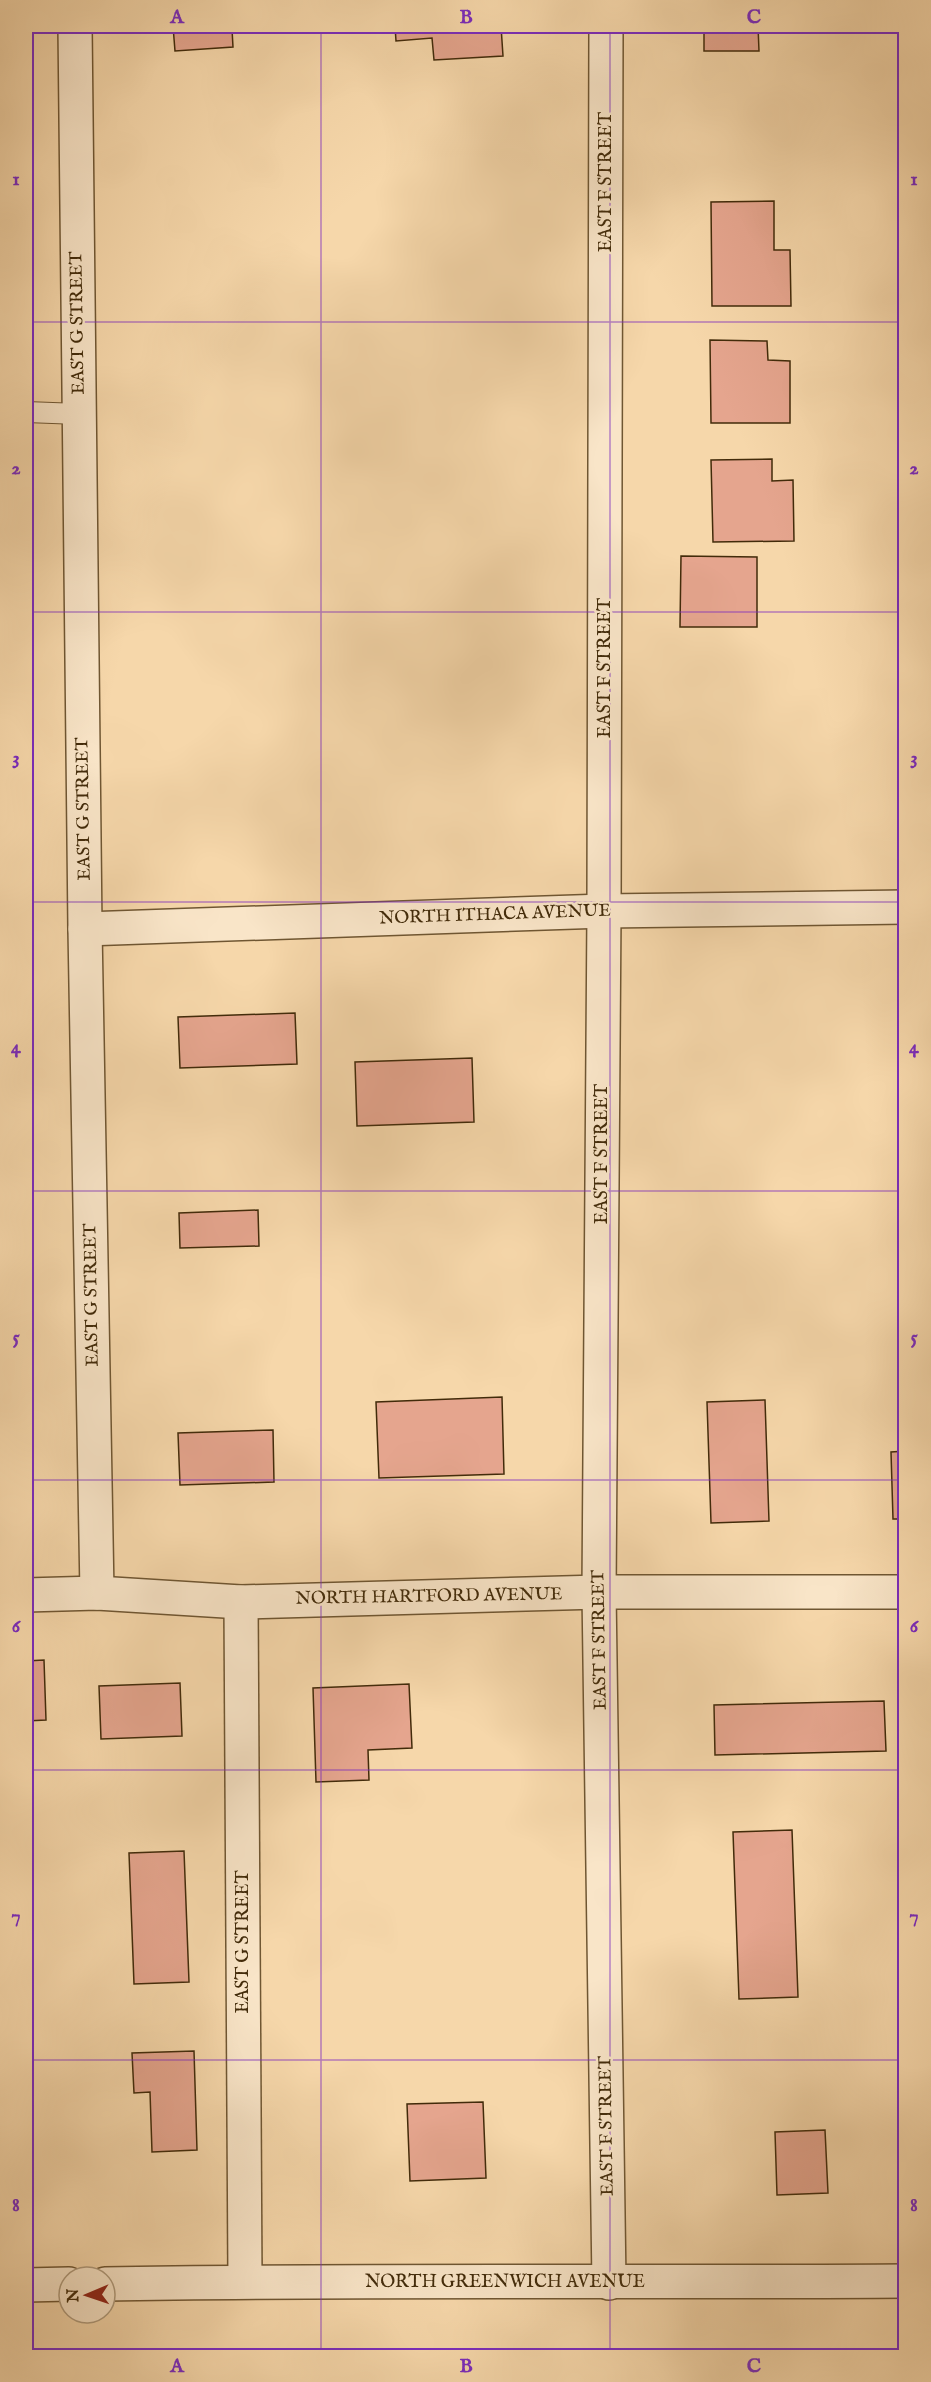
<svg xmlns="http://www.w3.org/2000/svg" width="931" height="2382" font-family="'IM FELL English',serif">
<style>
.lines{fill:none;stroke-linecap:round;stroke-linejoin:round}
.stream{stroke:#7a806f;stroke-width:12}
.building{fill:#e5a58e;stroke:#422b0a;stroke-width:1.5}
.service-casing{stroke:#6f5632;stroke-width:22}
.minor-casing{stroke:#6f5632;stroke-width:36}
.service{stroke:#f9e5c8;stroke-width:20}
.minor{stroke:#f9e5c8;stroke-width:33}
.grid{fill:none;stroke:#7b2cbf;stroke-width:1.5;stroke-opacity:0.55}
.labels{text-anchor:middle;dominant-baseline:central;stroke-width:5;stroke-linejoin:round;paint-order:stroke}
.street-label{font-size:18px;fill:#422b0a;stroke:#f9e5c8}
.neatline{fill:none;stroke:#7b2cbf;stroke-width:2}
.grid-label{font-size:20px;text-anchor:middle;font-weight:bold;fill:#7b2cbf}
</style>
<rect width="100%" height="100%" fill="#f6d7aa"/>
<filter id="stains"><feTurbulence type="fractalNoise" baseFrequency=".00333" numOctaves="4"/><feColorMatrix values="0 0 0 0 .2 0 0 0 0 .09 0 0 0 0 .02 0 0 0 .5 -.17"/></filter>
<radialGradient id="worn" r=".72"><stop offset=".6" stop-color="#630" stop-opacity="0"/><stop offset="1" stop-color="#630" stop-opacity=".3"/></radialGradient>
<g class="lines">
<polyline class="stream" points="26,2018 26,2038"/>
</g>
<g class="building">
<polygon points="173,26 251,26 251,28 232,29 233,47 175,51"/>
<polygon points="395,26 501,26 503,56 434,60 432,38 396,41"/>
<polygon points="704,26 758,26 759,51 704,51"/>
<polygon points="774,201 774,250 790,250 791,306 712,306 711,202"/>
<polygon points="710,340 767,341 768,360 790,361 790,423 711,423"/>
<polygon points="772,459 772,481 793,480 794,541 713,542 711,460"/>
<polygon points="681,556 757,557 757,627 680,627"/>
<polygon points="295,1013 297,1064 180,1068 178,1017"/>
<polygon points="472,1058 474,1122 357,1126 355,1062"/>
<polygon points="258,1210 259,1246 180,1248 179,1213"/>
<polygon points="502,1397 504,1474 379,1478 376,1402"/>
<polygon points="765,1400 769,1521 711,1523 707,1402"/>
<polygon points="273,1430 274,1482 180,1485 178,1433"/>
<polygon points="906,1451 906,1519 893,1519 891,1452"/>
<polygon points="44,1660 46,1720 26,1721 26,1661"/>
<polygon points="180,1683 182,1736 101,1739 99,1686"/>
<polygon points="409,1684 412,1748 368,1750 369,1780 316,1782 313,1688"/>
<polygon points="884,1701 886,1751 715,1755 714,1705"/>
<polygon points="792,1830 798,1997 739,1999 733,1832"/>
<polygon points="184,1851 189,1982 134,1984 129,1853"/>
<polygon points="194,2051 197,2150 152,2152 150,2092 134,2093 132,2053"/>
<polygon points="483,2102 486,2178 410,2181 407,2104"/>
<polygon points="825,2130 828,2193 777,2195 775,2132"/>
</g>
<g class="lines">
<g class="service-casing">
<polyline id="service" points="26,412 79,414"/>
</g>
<g class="minor-casing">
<g id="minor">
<polyline points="75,26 85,929 97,1593"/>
<polyline points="606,26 604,911 599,1592 609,2283"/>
<polyline points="85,929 604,911 906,907"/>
<polyline points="26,1595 97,1593 241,1602 599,1592 906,1592"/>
<polyline points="241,1602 245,2281"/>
<path d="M105,2284C372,2279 639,2283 906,2281"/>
<polyline points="26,2285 69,2284"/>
</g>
</g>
<use href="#service" class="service"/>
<use href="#minor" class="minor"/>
</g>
<path class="grid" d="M321,26V2356M610,26V2356M26,322H906M26,612H906M26,902H906M26,1191H906M26,1480H906M26,1770H906M26,2060H906"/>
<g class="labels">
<g class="street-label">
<text transform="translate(606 182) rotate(-90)">EAST F STREET</text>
<text transform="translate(78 323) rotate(-91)">EAST G STREET</text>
<text transform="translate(605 668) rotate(-90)">EAST F STREET</text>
<text transform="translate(84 809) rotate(-91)">EAST G STREET</text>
<text transform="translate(495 915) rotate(-2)">NORTH ITHACA AVENUE</text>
<text transform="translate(602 1154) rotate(-90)">EAST F STREET</text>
<text transform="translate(92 1295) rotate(-91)">EAST G STREET</text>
<text transform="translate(429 1597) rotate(-1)">NORTH HARTFORD AVENUE</text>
<text transform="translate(600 1640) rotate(-91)">EAST F STREET</text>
<text transform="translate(243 1942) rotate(-90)">EAST G STREET</text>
<text transform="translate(607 2126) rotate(-91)">EAST F STREET</text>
<text x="505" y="2282">NORTH GREENWICH AVENUE</text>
</g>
</g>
<rect width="931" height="2382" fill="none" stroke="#f6d7aa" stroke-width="66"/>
<g transform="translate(87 2295) rotate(268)"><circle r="28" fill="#f9e5c8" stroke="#b09b7c" stroke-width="1.5"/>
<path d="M0-4.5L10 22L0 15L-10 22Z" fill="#8f2418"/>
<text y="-9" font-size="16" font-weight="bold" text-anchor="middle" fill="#422b0a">N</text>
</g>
<rect x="33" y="33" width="865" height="2316" class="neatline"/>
<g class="grid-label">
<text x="177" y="23">A</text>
<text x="466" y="23">B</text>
<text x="754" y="23">C</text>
<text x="16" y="185">1</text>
<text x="914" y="185">1</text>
<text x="16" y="474">2</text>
<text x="914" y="474">2</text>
<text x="16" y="764">3</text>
<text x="914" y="764">3</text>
<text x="16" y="1053">4</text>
<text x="914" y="1053">4</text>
<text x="16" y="1343">5</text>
<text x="914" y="1343">5</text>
<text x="16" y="1632">6</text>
<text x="914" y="1632">6</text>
<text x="16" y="1922">7</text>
<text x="914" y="1922">7</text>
<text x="16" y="2211">8</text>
<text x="914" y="2211">8</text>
<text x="177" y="2372">A</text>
<text x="466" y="2372">B</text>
<text x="754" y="2372">C</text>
</g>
<rect width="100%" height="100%" filter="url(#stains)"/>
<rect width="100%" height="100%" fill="url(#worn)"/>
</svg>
